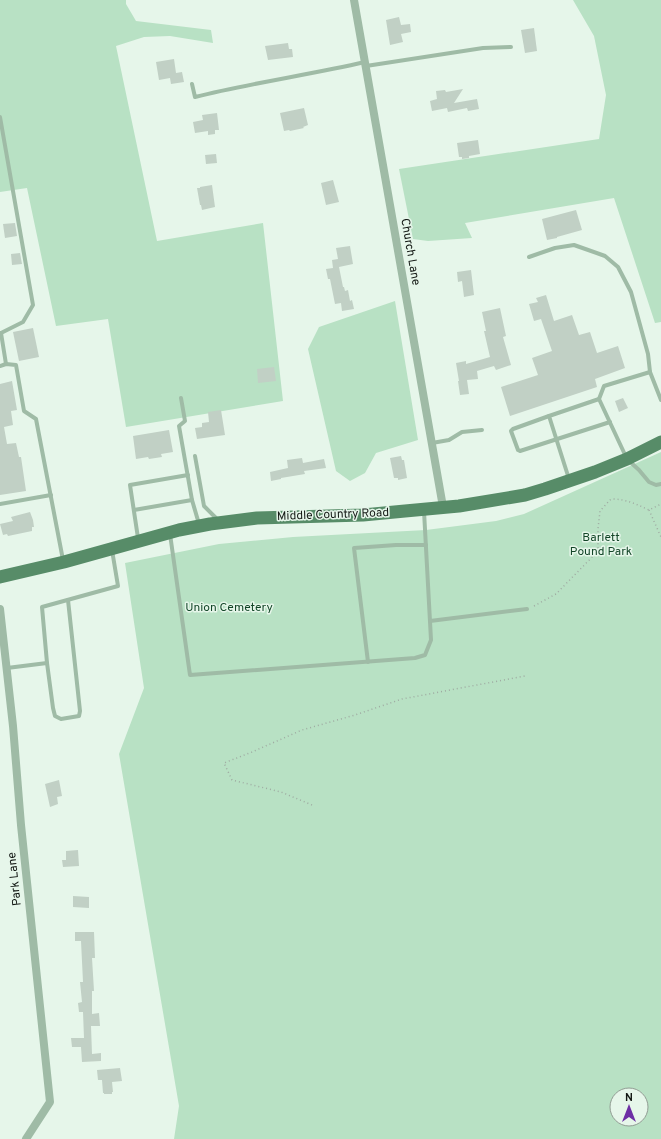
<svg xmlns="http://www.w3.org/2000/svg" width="661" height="1139" font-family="Overpass,sans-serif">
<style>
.green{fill:#b8e1c4;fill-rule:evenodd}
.building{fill:#c1d0c5}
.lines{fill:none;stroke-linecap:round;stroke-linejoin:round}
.path{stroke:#9faba2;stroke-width:1.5;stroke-dasharray:1 3;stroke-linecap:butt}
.lane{stroke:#9fbba6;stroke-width:4}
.street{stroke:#9fbba6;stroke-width:8}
.primary{stroke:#578c68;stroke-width:13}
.labels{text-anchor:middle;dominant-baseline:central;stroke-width:3;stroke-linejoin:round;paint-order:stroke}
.street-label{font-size:12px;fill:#131814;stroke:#e6f6ea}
.park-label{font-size:12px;fill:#134628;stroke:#e6f6ea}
</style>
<rect width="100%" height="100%" fill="#e6f6ea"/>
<g class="green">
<polygon points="0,0 126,0 126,4 136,21 211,30 213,43 170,36 144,37 116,46 157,241 263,223 283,401 126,427 108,319 56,326 27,188 0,192"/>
<polygon points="573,0 661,0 661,322 655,323 614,198 465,223 472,238 428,241 413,239 399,169 599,139 606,95 594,36"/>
<polygon points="395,301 418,440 376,453 365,473 350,481 336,471 308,349 319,327"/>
<path d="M661,452V1139H174L179,1106L119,754L144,688L125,563L219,544L293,537L426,530L496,521L524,514ZM617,1095H641V1119H617Z"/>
</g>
<g class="building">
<polygon points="399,17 401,25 410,24 411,32 401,34 403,42 390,45 386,20"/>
<polygon points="534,28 537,51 525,53 521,30"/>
<polygon points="288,43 289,49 292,49 293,57 268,60 265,46"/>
<polygon points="174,59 176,73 182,72 184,82 171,84 170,78 159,80 156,62"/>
<polygon points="463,89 454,103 477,99 479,109 468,111 467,108 448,112 447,108 432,111 430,101 437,99 436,91 445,90 446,92"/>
<polygon points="304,108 308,125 303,127 304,128 290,131 289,130 284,131 280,113"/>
<polygon points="217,113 219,130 215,130 215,134 208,135 208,131 195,133 193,122 203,120 202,115"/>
<polygon points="478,140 480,154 469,156 469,158 462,159 462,157 459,157 457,143"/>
<polygon points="216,154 217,163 206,164 205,155"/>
<polygon points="333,180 339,202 326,205 321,183"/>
<polygon points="212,185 215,207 202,210 201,205 200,205 197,188 200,188 200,187"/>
<polygon points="576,210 582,230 557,237 557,238 547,240 542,219"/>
<polygon points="15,223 17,236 5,238 3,224"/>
<polygon points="350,246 353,264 339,267 343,287 344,287 345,291 348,290 350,301 352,300 354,309 342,311 341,303 335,304 330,279 328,279 326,269 333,268 332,260 338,259 336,248"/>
<polygon points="20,253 22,264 12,265 11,254"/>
<polygon points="471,270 474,295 464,297 462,281 458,282 457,272"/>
<polygon points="546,295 554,321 572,315 579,335 590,332 597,353 618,346 625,368 595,379 597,387 510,416 501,387 538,375 532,358 552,351 541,319 534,321 529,304 538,302 536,298"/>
<polygon points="500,308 506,336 503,337 511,365 496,370 494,366 477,371 478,379 467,380 469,394 460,395 458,381 459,381 456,363 466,361 466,364 490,357 484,331 486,331 482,312"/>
<polygon points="33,328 39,357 19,361 13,332"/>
<polygon points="274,367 276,381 258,383 257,369"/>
<polygon points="12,381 17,410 11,411 13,425 4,427 7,444 16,443 19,457 21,457 26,491 0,495 0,384"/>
<polygon points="623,398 628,408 619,412 615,401"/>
<polygon points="221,410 225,435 197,439 195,428 202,427 202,423 209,422 208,412"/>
<polygon points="169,430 173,452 161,454 162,457 149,459 148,457 136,459 133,436"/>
<polygon points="401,456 402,460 404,460 407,478 398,480 398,478 394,478 390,458"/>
<polygon points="302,458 303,463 324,459 326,468 304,471 305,474 281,478 281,479 271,481 270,472 288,468 287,460"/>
<polygon points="30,512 33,520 34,527 32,527 32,531 8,536 7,534 3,535 0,524 13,521 11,517"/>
<polygon points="59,780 62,796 57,797 58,804 50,807 45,784"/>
<polygon points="78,850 79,866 63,867 62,860 66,860 66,851"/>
<polygon points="73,896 89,897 89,908 73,907"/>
<polygon points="75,932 94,932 95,958 92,958 94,991 92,991 92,1014 99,1013 100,1026 91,1026 92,1054 101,1053 101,1061 82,1062 81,1047 72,1047 71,1038 84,1038 83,1012 79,1012 78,1003 82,1002 80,982 83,982 81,941 75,941"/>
<polygon points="120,1068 122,1081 112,1082 113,1092 112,1092 112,1094 104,1094 104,1093 103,1093 102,1080 98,1080 97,1070"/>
</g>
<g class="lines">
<g class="path">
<polyline points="649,510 661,537"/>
<path d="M534,606L556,594L598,551V529L600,511L611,499C626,499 636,504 649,510L661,504"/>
<polyline points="312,805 281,792 232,780 224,763 252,752 302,730 355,715 402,699 525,676"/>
</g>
<g class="lane">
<polyline points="366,66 483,48 511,47"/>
<path d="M192,84L195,97C251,83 308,75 365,62"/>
<polyline points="0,117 33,305 23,322 1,333"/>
<polyline points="529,257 555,248 574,245 605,256 618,267 631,292 648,354 650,372"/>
<polyline points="0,333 1,333 6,364"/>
<polyline points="0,366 6,364 16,365 24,411 36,419 63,560"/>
<polyline points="181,398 185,421 179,426 192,500 199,524"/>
<polyline points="599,399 604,386 650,372 661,400"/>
<polyline points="549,416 513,429 511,431 518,450 520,451 610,422"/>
<polyline points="432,443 449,440 462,432 482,430"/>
<polyline points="195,456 204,506 218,520"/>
<polyline points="569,479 549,416 599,399 627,459 639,470 649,482 656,485 661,484"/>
<polyline points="0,504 51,495"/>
<polyline points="134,510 192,500"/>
<polyline points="170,534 190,675 415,658 425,655 431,640 424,511"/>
<polyline points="138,538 130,485 188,475"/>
<polyline points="430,621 527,609"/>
<polyline points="368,662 354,548 396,545 426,545"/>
<polyline points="47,663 53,708 55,716 61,719 79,716 80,711 68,600"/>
<polyline points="7,668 47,663 42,607 118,586 112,550"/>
</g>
<g class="street">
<polyline points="354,0 443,507"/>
<polyline points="0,609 13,726 21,825 50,1102 26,1139"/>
</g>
<polyline class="primary" points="0,577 64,562 179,530 210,524 257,518 363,515 405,511 459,506 525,495 545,489 595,472 627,459 661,442"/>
</g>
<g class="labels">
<g class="street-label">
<text transform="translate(410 252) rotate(80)">Church Lane</text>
<text transform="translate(333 515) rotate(-2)">Middle Country Road</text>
<text transform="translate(15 879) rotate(-96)">Park Lane</text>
</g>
<g class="park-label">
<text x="601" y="538">Barlett<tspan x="601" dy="14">Pound Park</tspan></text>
<text x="229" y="608">Union Cemetery</text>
</g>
</g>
<g transform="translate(629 1107)"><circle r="19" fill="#e6f6ea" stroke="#929d94"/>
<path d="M0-3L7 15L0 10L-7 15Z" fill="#6d2fa5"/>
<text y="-6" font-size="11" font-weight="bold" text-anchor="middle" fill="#131814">N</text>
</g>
</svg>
